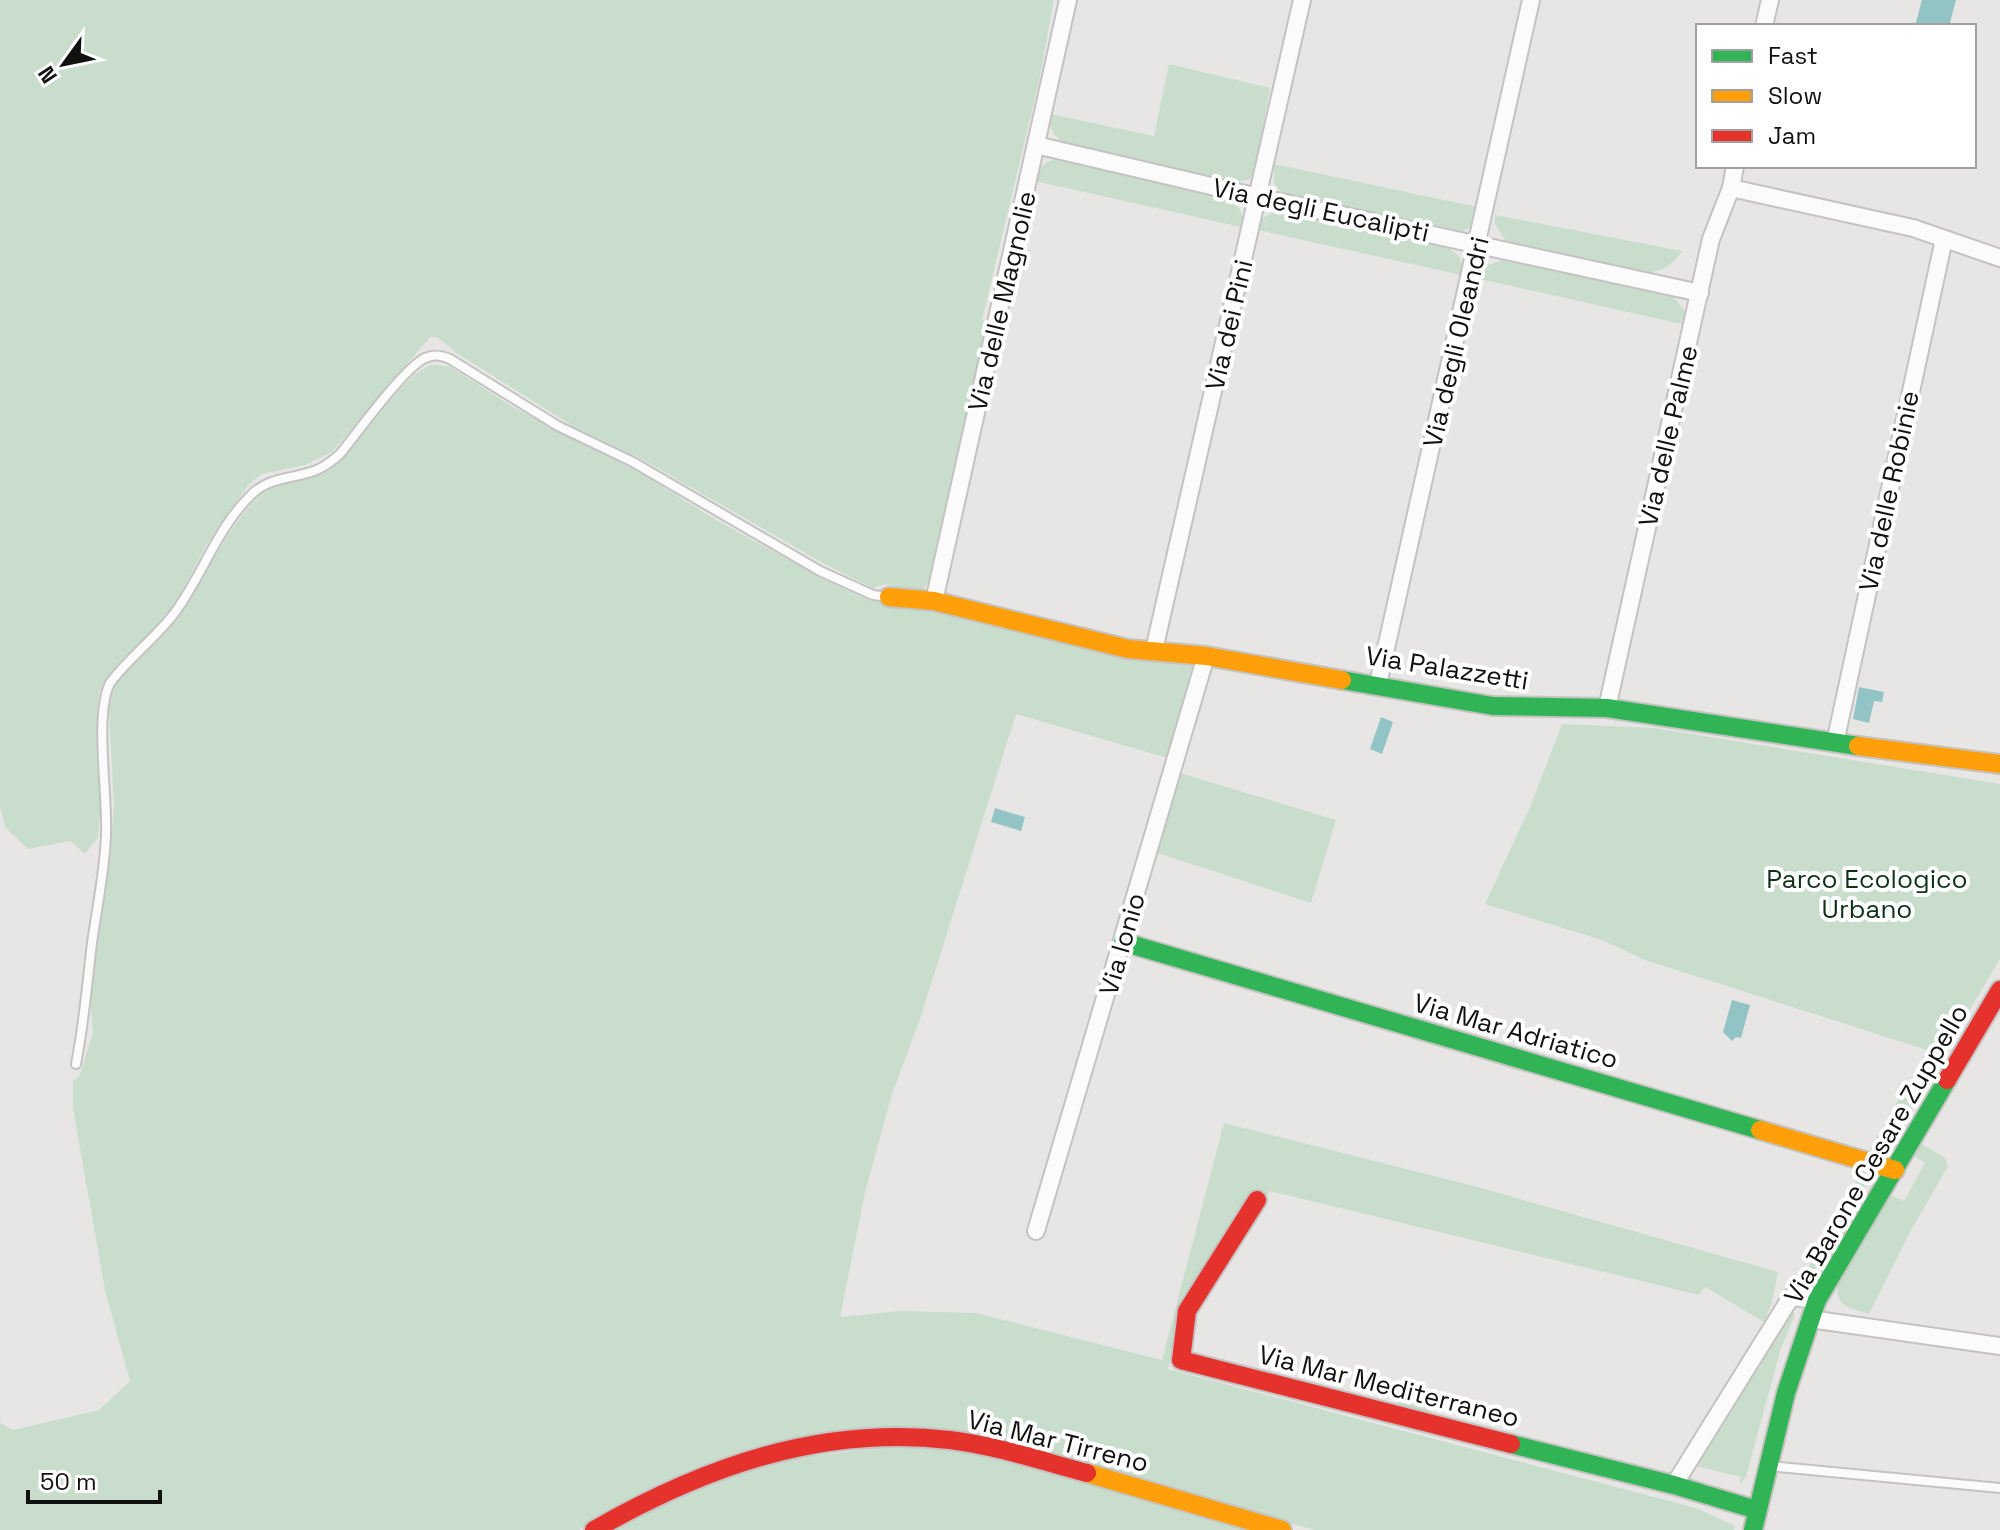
<svg xmlns="http://www.w3.org/2000/svg" width="2000" height="1530" font-family="'Space Grotesk',sans-serif">
<style>
.green{fill:#c9ddcc}
.water{fill:#92c4c5}
.lines{fill:none;stroke-linecap:round;stroke-linejoin:round}
.lane-casing{stroke:#c4c3c2;stroke-width:12}
.street-casing{stroke:#c4c3c2;stroke-width:20}
.fast-casing{stroke:#c4c3c2;stroke-width:22}
.slow-casing{stroke:#c4c3c2;stroke-width:22}
.jam-casing{stroke:#c4c3c2;stroke-width:22}
.lane{stroke:#fbfbfb;stroke-width:8}
.street{stroke:#fbfbfb;stroke-width:16}
.fast{stroke:#30b455;stroke-width:18}
.slow{stroke:#ff9f0a;stroke-width:18}
.jam{stroke:#e5322d;stroke-width:18}
.labels{text-anchor:middle;dominant-baseline:central;stroke-width:8;stroke-linejoin:round;paint-order:stroke}
.street-label{font-size:26px;fill:#111110;stroke:#fff}
.park-label{font-size:26px;fill:#0e3219;stroke:#fff}
</style>
<rect width="100%" height="100%" fill="#e7e6e5"/>
<g class="green">
<polygon points="0,0 1054,0 1039,81 982,320 988,320 929,582 922,590 900,590 886,584 873,588 821,562 640,458 576,428 458,354 437,337 430,337 332,452 305,465 262,474 249,484 206,546 171,611 111,672 99,692 97,710 102,789 98,837 85,854 70,841 28,849 5,827 0,806"/>
<path d="M1169,64L1270,88L1256,168L1250,179L1230,184L1068,145C1055,138 1048,129 1050,114L1154,136Z"/>
<path d="M1059,159L1228,196C1237,203 1246,215 1241,227L1035,181C1038,168 1045,160 1059,159Z"/>
<path d="M1274,164L1477,207C1474,221 1474,228 1459,232L1281,192L1274,183Z"/>
<polygon points="1279,209 1447,247 1458,255 1464,269 1461,275 1258,230 1263,218"/>
<path d="M1495,215L1682,251C1673,266 1657,274 1639,273L1506,241L1495,224Z"/>
<polygon points="1506,259 1673,297 1684,309 1686,325 1480,279 1485,266"/>
<path d="M431,365L449,366L513,407L642,474L718,521L829,582L868,600L923,611L955,614L1108,654L1197,667L1168,758L1016,714L920,1019L891,1097L865,1193L840,1317L901,1311L976,1313L1162,1360L1224,1123L1474,1186L1778,1272L1772,1302L1764,1322L1705,1287L1699,1295L1270,1191L1181,1306L1168,1369L1696,1508L1735,1526L1734,1530H1315L1161,1488L862,1432L622,1505L579,1530H0V1423L13,1430L99,1410L130,1381L105,1290L73,1108V1081L79,1077L93,1033L90,996L110,852L114,808L109,709L112,693L118,680C141,656 170,632 188,603C209,569 226,532 253,502C276,476 316,485 340,461C365,437 402,375 431,365Z"/>
<polygon points="1562,724 1655,728 2000,784 2000,959 1885,1152 1869,1151 1927,1050 1645,960 1602,940 1485,904 1531,805"/>
<polygon points="1180,773 1336,820 1311,903 1155,852"/>
<path d="M1922,1144L1945,1158L1948,1166L1910,1232L1869,1314C1851,1308 1837,1308 1837,1286L1890,1195L1904,1201L1925,1163L1914,1156Z"/>
<polygon points="1862,1169 1870,1177 1814,1274 1807,1271"/>
<polygon points="1791,1310 1795,1314 1780,1351 1746,1477 1740,1484 1741,1477 1696,1466"/>
<polygon points="1399,1392 1438,1402 1430,1413 1397,1405"/>
<polygon points="888,1447 978,1451 1265,1530 609,1530 677,1493 785,1459"/>
</g>
<g class="water">
<polygon points="1922,0 1956,0 1949,26 1915,26"/>
<polygon points="1859,687 1884,692 1882,702 1874,701 1869,723 1853,719"/>
<polygon points="1381,717 1393,722 1382,754 1370,749"/>
<polygon points="995,808 1025,817 1021,831 991,822"/>
<polygon points="1732,1000 1750,1005 1741,1038 1736,1037 1732,1041 1723,1032"/>
</g>
<g class="lines">
<g class="lane-casing">
<g id="lane">
<path d="M76,1064C84,1024 87,984 92,943C97,907 105,870 106,834C108,794 94,715 110,683C129,658 154,639 173,615C202,577 216,529 251,495C269,477 291,479 314,471C323,468 332,461 340,454C358,432 403,369 425,358C434,354 441,355 450,359L558,426L633,462L820,571L873,595L889,597"/>
<polyline points="1769,1466 2000,1488"/>
</g>
</g>
<g class="street-casing">
<g id="street">
<polyline points="1764,26 1770,0"/>
<polyline points="1036,145 1258,197 1700,293"/>
<polyline points="1731,188 1913,228 2000,258"/>
<polyline points="934,601 1068,0"/>
<polyline points="1154,650 1302,0"/>
<polyline points="1378,684 1531,0"/>
<polyline points="1607,708 1711,239 1731,188 1735,166"/>
<polyline points="1835,743 1944,239"/>
<polyline points="1036,1231 1206,656"/>
<polyline points="1810,1319 2000,1346"/>
<polyline points="1674,1485 1791,1297 1817,1300"/>
</g>
</g>
<g class="fast-casing">
<g id="fast">
<polyline points="1342,680 1493,706 1607,708 1858,746"/>
<polyline points="1123,942 1760,1130"/>
<polyline points="1511,1444 1674,1485 1757,1510"/>
<polyline points="1753,1530 1786,1393 1817,1300 1947,1080"/>
</g>
</g>
<g class="slow-casing">
<g id="slow">
<polyline points="889,597 934,601 1128,649 1206,656 1342,680"/>
<polyline points="1858,746 2000,764"/>
<polyline points="1760,1130 1895,1170"/>
<polyline points="1087,1473 1282,1530"/>
</g>
</g>
<g class="jam-casing">
<g id="jam">
<polyline points="1947,1080 2000,990"/>
<polyline points="1257,1200 1187,1311 1181,1360 1511,1444"/>
<path d="M594,1530C704,1467 821,1425 950,1440C997,1446 1042,1461 1087,1473"/>
</g>
</g>
<use href="#lane" class="lane"/>
<use href="#street" class="street"/>
<use href="#fast" class="fast"/>
<use href="#slow" class="slow"/>
<use href="#jam" class="jam"/>
</g>
<g class="labels">
<g class="street-label">
<text transform="translate(1321 210) rotate(12)">Via degli Eucalipti</text>
<text transform="translate(1002 301) rotate(-77)">Via delle Magnolie</text>
<text transform="translate(1229 325) rotate(-77)">Via dei Pini</text>
<text transform="translate(1456 342) rotate(-77)">Via degli Oleandri</text>
<text transform="translate(1668 436) rotate(-77)">Via delle Palme</text>
<text transform="translate(1889 491) rotate(-78)">Via delle Robinie</text>
<text transform="translate(1447 668) rotate(9)">Via Palazzetti</text>
<text transform="translate(1122 944) rotate(-74)">Via Ionio</text>
<text transform="translate(1516 1031) rotate(16)">Via Mar Adriatico</text>
<text transform="translate(1876 1154) rotate(-60)">Via Barone Cesare Zuppello</text>
<text transform="translate(1389 1386) rotate(14)">Via Mar Mediterraneo</text>
<text transform="translate(1058 1441) rotate(14)">Via Mar Tirreno</text>
</g>
<g class="park-label">
<text x="1867" y="879">Parco Ecologico<tspan x="1867" dy="30">Urbano</tspan></text>
</g>
</g>
<rect x="1696" y="24" width="280" height="144" fill="#ffffff" stroke="#a0a09f" stroke-width="2"/>
<rect x="1712" y="50" width="40" height="12" fill="#30b455" stroke="#a0a09f" stroke-width="2"/>
<text x="1768" y="64" font-size="24" fill="#111110">Fast</text>
<rect x="1712" y="90" width="40" height="12" fill="#ff9f0a" stroke="#a0a09f" stroke-width="2"/>
<text x="1768" y="104" font-size="24" fill="#111110">Slow</text>
<rect x="1712" y="130" width="40" height="12" fill="#e5322d" stroke="#a0a09f" stroke-width="2"/>
<text x="1768" y="144" font-size="24" fill="#111110">Jam</text>
<g transform="translate(64 64) rotate(237)" stroke="#ffffff" stroke-width="6" paint-order="stroke">
<path d="M0-6L14 30L0 20L-14 30Z" fill="#111110"/>
<text y="-12" font-size="22" font-weight="bold" text-anchor="middle" fill="#111110">N</text>
</g>
<path d="M28 1490v12h132v-12" fill="none" stroke="#111110" stroke-width="4"/>
<text x="40" y="1490" font-size="24" fill="#111110" stroke="#ffffff" stroke-width="6" paint-order="stroke">50 m</text>
</svg>
